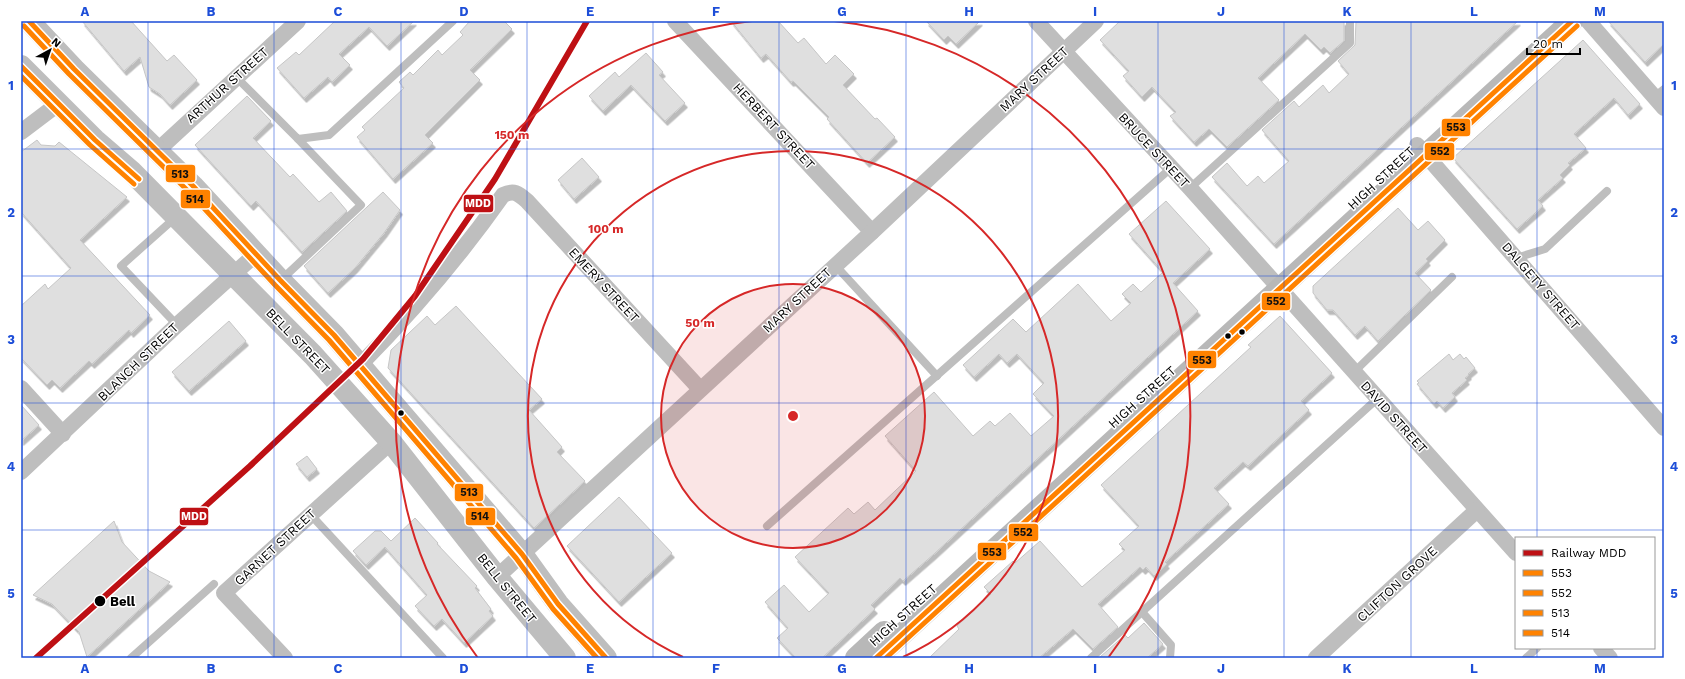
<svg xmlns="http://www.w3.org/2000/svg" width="1685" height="679" font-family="'Work Sans',sans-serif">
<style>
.building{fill:#dfdfdf;stroke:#c6c6c6;filter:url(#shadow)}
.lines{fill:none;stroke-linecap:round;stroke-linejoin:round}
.lane{stroke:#bebebe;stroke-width:8}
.street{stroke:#bebebe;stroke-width:16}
.secondary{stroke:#b8b8b8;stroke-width:22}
.highway{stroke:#bebebe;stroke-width:22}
.bus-1-casing{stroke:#fff;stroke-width:8}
.bus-2-casing{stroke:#fff;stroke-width:8}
.bus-3-casing{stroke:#fff;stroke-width:8}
.bus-4-casing{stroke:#fff;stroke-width:8}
.bus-1{stroke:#ff8200;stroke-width:5}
.bus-2{stroke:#ff8200;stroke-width:5}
.bus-3{stroke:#ff8200;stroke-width:5}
.bus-4{stroke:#ff8200;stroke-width:5}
.rail-1-casing{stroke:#fff;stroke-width:9}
.rail-1{stroke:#be1014;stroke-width:6}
.grid{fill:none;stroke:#1d4ed8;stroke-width:1;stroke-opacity:0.55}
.ring{fill:none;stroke:#d62828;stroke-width:2}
.bus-dot{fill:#000;stroke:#fff;stroke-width:1.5}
.labels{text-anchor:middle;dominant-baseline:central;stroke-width:3;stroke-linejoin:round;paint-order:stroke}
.street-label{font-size:13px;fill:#000;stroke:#fff}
.stop-label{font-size:13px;font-weight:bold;fill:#000;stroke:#fff;text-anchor:start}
.centre{fill:#d62828;stroke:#fff;stroke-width:2}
.ring-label{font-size:12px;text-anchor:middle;font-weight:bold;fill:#d62828;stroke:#fff;stroke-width:3;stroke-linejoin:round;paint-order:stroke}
.line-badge{stroke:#fff;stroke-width:1.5}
.badge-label{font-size:11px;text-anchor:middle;font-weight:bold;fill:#fff}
.pale-badge-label{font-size:11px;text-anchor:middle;font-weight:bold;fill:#111}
.neatline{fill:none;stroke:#1d4ed8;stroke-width:1.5}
.grid-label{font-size:13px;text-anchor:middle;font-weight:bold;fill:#1d4ed8}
</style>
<defs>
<filter id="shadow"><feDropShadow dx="2.5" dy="4.5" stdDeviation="0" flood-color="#0004"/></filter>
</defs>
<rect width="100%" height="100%" fill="#fff"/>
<g class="building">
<polygon points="82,21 131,21 167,61 174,55 197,80 170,105 160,94 149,87 140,57 124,71"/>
<polygon points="335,21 414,21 387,46 369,27 339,54 350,65 332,82 328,77 304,98 277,68 296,52 299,55"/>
<polygon points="470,21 504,21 512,29 470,70 480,80 425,135 433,143 393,179 357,137 365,130 362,127 404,88 399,82 410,72 413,75 438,50 442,55 463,35 460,32"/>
<polygon points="731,21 778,21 798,43 804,38 826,64 835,55 854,74 843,85 875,119 877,118 895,137 867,163 827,119 829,117 793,81 791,82 766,54 761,58"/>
<polygon points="926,21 980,21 956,44 948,36 944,40"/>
<polygon points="1120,21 1344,21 1344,41 1330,53 1324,47 1321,50 1305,34 1258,78 1279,100 1227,147 1209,129 1194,142 1170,116 1176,112 1152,87 1142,97 1123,76 1129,71 1100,40"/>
<polygon points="1356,21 1518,21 1274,244 1212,177 1227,163 1247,186 1258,176 1264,183 1289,161 1262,130 1294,101 1299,107 1323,85 1329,93 1349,74 1338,61 1355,45"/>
<polygon points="1608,21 1664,21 1664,44 1645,62"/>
<polygon points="1583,40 1640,104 1628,115 1614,98 1574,134 1586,148 1568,163 1570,165 1560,175 1563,178 1538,200 1543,206 1517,229 1453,158"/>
<polygon points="646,53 663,72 659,75 685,103 665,121 631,85 603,111 589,96 615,72 619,77"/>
<polygon points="247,96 271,121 253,138 290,177 293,174 319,202 331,192 347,211 302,252 256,201 251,206 195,145"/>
<polygon points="37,140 41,145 55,146 59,142 127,197 80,240 150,315 131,333 129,330 92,364 89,361 60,388 52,380 47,385 21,358 21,306 45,284 48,289 71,268 21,212 21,152"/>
<polygon points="582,158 599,177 574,199 558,180"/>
<polygon points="383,192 400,210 384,233 355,268 328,293 304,266"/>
<polygon points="1166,201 1210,249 1173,283 1198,311 934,554 903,581 900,578 871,605 875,609 822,658 796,658 777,638 788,628 765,602 784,585 809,612 829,593 795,557 848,508 854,514 868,502 875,510 916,471 885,436 934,392 973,436 990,421 995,426 1010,413 1031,436 1054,416 1033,394 1044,383 1017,354 1007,363 999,354 974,377 963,365 1013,319 1026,332 1078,284 1111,321 1131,303 1122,294 1133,284 1141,292 1163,272 1129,234"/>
<polygon points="1398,208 1418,230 1428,221 1445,240 1426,259 1428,261 1415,273 1431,290 1378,341 1365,326 1355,335 1333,310 1327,310 1313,293 1313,286"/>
<polygon points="456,306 542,399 529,410 562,447 557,452 585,481 534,528 388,368 391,350 427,316 435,325"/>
<polygon points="1280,316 1332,373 1301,401 1309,410 1248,466 1243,462 1214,488 1229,504 1165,562 1167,564 1154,576 1146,567 1143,570 1140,567 1098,604 1118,627 1093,649 1073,629 1039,658 929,658 959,629 957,626 991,594 984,587 1013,561 1015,563 1040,541 1082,587 1125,550 1119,544 1139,526 1101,485 1251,347 1248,345"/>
<polygon points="229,321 246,341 189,391 172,372"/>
<polygon points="1449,354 1453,360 1460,354 1464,359 1466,357 1475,368 1468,374 1469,375 1465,378 1467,380 1452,393 1455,397 1443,408 1437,401 1434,404 1417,384 1419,383 1417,381"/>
<polygon points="21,405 39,425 21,441"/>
<polygon points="307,456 317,469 307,477 296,464"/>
<polygon points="619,497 672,553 619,602 567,546"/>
<polygon points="415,518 438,543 437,544 477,586 475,588 491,609 489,611 493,616 464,643 442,619 434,626 415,606 427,595 385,547 366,565 353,551 375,531 381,531 391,541"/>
<polygon points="114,521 122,542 149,571 170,582 87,657 79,632 52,604 33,595"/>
<polygon points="1144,623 1163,644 1147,658 1100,657 1125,635 1128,638"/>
</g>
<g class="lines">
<g class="lane">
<polyline points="237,78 298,139 329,135 453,21"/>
<polyline points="1654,97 1664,89"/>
<polyline points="1190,188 1350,43 1350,21"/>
<polyline points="176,217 121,266 177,325"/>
<polyline points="1516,258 1545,249 1607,191"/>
<polyline points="835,265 937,376"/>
<polyline points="281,280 361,205 298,139"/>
<polyline points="1354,372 1452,277"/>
<polyline points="310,514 443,658"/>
<polyline points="767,526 1171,168"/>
<polyline points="1142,612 1171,645 1170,658"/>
<polyline points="131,658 214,584"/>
<polyline points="1091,658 1377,399"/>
<polyline points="1526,658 1537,648"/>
</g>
<g class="street">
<polyline points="675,21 872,232"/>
<polyline points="1036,21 1190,188 1516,553"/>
<polyline points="1588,21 1664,108"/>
<polyline points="21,132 58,104"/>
<polyline points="1417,145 1664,428"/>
<polyline points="158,150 298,21"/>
<path d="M360,365C412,312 460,256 503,195C514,190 518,193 527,201L700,389"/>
<polyline points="21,388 63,434"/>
<polyline points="21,472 177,325 256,254"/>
<polyline points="497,577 872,232 1096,21"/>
<polyline points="1601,648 1610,658"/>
<polyline points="285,658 224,593 391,442"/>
<polyline points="1316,658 1477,510"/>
</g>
<g class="secondary">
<polyline points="856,658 884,632"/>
<polyline points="876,658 1572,21"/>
</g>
<g class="highway">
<polyline points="29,21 74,69 193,186 280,280 334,335 522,554 558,604 606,658"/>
<polyline points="21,66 95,140 131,171 313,355 391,442 497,577 565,658"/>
</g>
<g class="bus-1-casing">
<polyline id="bus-1" points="876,658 1572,21"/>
</g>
<g class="bus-2-casing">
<polyline id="bus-2" points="886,658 1577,26"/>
</g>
<g class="bus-3-casing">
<g id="bus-3">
<polyline points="29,21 74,69 193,186 280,280 334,335 522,554 558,604 606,658"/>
<polyline points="21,66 95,140 139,179"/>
</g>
</g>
<g class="bus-4-casing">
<g id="bus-4">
<polyline points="24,26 69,74 188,191 275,285 329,340 516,558 553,609 597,658"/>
<polyline points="21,76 90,145 134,184"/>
</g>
</g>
<use href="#bus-1" class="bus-1"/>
<use href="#bus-2" class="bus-2"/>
<use href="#bus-3" class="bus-3"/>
<use href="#bus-4" class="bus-4"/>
<g class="rail-1-casing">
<polyline id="rail-1" points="36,658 250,466 363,359 415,296 495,179 587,21"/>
</g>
<use href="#rail-1" class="rail-1"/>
</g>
<path class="grid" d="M148,21V658M274,21V658M401,21V658M527,21V658M653,21V658M779,21V658M906,21V658M1032,21V658M1158,21V658M1284,21V658M1411,21V658M1537,21V538M21,149H1664M21,276H1664M21,403H1664M21,530H1664M1537,648V658"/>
<circle cx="793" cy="416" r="132" fill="#d62828" fill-opacity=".12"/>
<g class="ring">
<circle cx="793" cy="416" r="132"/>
<path d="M683 657A265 265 0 1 1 903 657"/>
<path d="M478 658A397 397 0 0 1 752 21M834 21A397 397 0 0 1 1108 658"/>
</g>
<g class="bus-dot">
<circle cx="1242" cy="332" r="3.5"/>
<circle cx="1228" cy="336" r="3.5"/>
<circle cx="401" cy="413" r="3.5"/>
<circle cx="100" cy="601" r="6"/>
</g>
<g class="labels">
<g class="street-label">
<text transform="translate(1034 79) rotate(-43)">MARY STREET</text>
<text transform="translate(227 85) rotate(-42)">ARTHUR STREET</text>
<text transform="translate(774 126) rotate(47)">HERBERT STREET</text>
<text transform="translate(1154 150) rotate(47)">BRUCE STREET</text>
<text transform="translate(1381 178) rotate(-43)">HIGH STREET</text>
<text transform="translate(604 285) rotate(47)">EMERY STREET</text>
<text transform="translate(1541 286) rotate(49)">DALGETY STREET</text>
<text transform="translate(797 300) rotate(-43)">MARY STREET</text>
<text transform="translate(298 341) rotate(46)">BELL STREET</text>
<text transform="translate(138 362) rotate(-44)">BLANCH STREET</text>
<text transform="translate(1142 397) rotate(-42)">HIGH STREET</text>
<text transform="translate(1394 417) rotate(48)">DAVID STREET</text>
<text transform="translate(275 547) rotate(-43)">GARNET STREET</text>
<text transform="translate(1397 584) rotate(-43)">CLIFTON GROVE</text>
<text transform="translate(507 588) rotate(51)">BELL STREET</text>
<text transform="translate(903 615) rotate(-42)">HIGH STREET</text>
</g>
<g class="stop-label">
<text x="110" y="601">Bell</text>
</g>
</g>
<circle cx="793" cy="416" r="6" class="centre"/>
<g class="ring-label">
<text x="512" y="139">150 m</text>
<text x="606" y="233">100 m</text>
<text x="700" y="327">50 m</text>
</g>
<g class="line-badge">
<rect x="1441" y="118" width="30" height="19" rx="4" fill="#ff8200"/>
<rect x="1424" y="142" width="31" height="19" rx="4" fill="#ff8200"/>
<rect x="165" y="164" width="31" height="19" rx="4" fill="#ff8200"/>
<rect x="180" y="189" width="31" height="20" rx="4" fill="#ff8200"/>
<rect x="463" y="194" width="31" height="19" rx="4" fill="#be1014"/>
<rect x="1261" y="292" width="30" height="19" rx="4" fill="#ff8200"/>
<rect x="1187" y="350" width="30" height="19" rx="4" fill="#ff8200"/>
<rect x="454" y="483" width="30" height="19" rx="4" fill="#ff8200"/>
<rect x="179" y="507" width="30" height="19" rx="4" fill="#be1014"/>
<rect x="465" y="507" width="31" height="19" rx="4" fill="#ff8200"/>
<rect x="1008" y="523" width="31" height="19" rx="4" fill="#ff8200"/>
<rect x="977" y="542" width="30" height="19" rx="4" fill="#ff8200"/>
</g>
<g class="badge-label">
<text x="478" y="207">MDD</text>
<text x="194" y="520">MDD</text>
</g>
<g class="pale-badge-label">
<text x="1456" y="131">553</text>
<text x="1440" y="155">552</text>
<text x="180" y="178">513</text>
<text x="195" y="203">514</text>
<text x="1276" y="305">552</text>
<text x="1202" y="364">553</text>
<text x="469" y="496">513</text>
<text x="480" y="520">514</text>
<text x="1023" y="536">552</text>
<text x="992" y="556">553</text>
</g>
<rect width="1685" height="679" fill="none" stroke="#ffffff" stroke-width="44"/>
<rect x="1515" y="537" width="140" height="112" fill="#ffffff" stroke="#999999"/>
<rect x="1523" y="550" width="20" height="6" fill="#be1014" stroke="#999999"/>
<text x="1551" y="557" font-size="12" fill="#000000">Railway MDD</text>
<rect x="1523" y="570" width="20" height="6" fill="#ff8200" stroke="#999999"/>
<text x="1551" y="577" font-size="12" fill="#000000">553</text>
<rect x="1523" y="590" width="20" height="6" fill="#ff8200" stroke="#999999"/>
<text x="1551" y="597" font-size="12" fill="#000000">552</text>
<rect x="1523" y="610" width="20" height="6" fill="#ff8200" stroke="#999999"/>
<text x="1551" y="617" font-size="12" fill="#000000">513</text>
<rect x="1523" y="630" width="20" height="6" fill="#ff8200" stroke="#999999"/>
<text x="1551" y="637" font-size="12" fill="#000000">514</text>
<g transform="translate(50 50) rotate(40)" stroke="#ffffff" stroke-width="3" paint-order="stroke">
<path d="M0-3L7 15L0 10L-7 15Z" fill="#000000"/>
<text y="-6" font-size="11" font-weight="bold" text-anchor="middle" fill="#000000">N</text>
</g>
<path d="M1527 48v6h53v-6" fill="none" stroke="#000000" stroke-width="2"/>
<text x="1533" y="48" font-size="12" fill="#000000" stroke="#ffffff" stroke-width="3" paint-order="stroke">20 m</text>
<rect x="22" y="22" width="1641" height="635" class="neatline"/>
<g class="grid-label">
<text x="85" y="16">A</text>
<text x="211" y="16">B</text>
<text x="338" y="16">C</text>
<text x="464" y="16">D</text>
<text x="590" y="16">E</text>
<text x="716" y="16">F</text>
<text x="842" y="16">G</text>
<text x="969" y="16">H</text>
<text x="1095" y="16">I</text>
<text x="1221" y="16">J</text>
<text x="1347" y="16">K</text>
<text x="1474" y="16">L</text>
<text x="1600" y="16">M</text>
<text x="11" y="90">1</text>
<text x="1674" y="90">1</text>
<text x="11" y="217">2</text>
<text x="1674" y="217">2</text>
<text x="11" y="344">3</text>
<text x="1674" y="344">3</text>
<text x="11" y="471">4</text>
<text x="1674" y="471">4</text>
<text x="11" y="598">5</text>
<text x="1674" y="598">5</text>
<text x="85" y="673">A</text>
<text x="211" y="673">B</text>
<text x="338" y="673">C</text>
<text x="464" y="673">D</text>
<text x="590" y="673">E</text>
<text x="716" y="673">F</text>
<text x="842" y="673">G</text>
<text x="969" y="673">H</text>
<text x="1095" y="673">I</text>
<text x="1221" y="673">J</text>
<text x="1347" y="673">K</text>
<text x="1474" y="673">L</text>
<text x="1600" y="673">M</text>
</g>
</svg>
